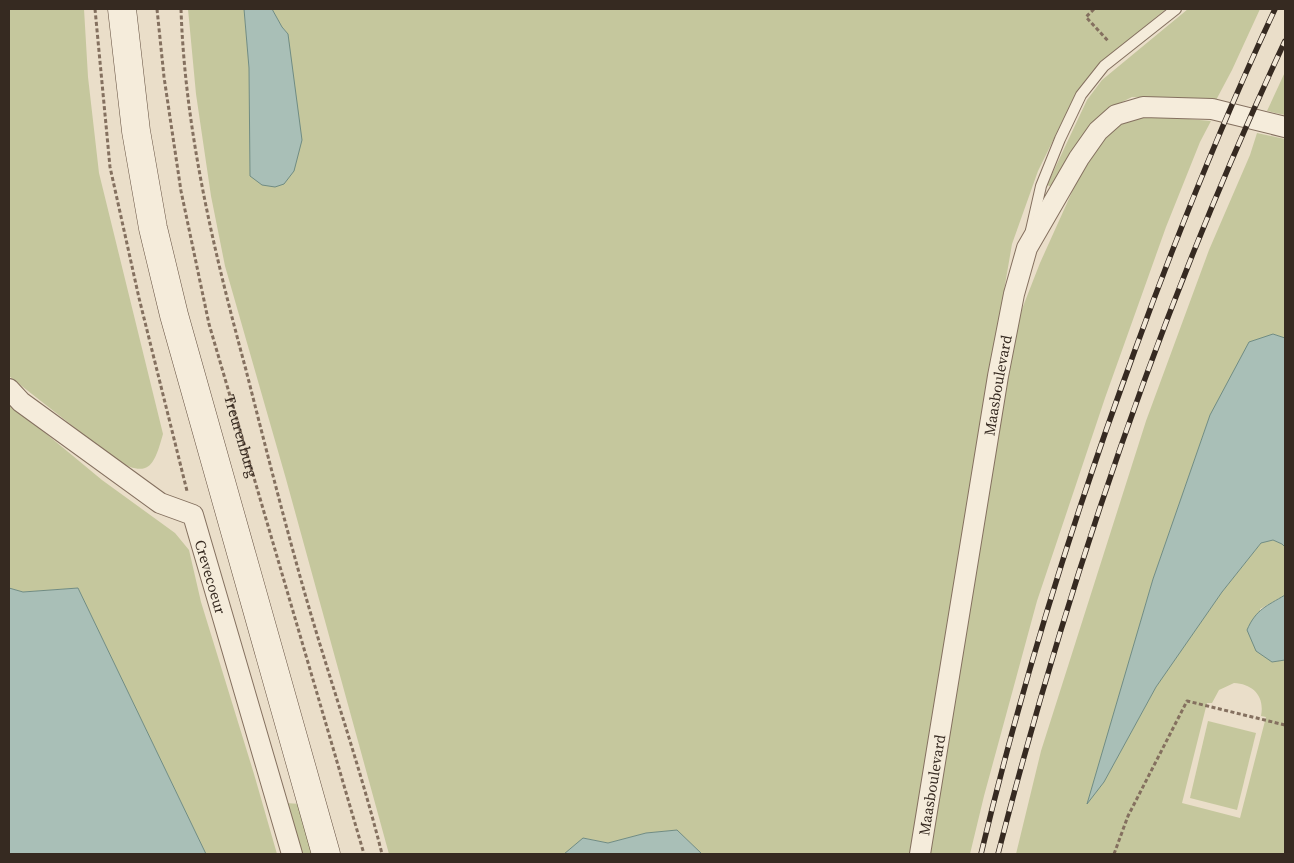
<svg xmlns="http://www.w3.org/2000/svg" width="1294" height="863" font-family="'Source Serif 4',serif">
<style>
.green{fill:#c5c79d;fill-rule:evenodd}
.water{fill:#a9bfb7;stroke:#708c83}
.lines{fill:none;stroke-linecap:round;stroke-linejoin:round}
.service-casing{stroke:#84705f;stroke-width:12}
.minor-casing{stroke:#84705f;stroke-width:22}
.secondary-casing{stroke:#665242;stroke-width:29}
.path{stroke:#84705f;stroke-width:3;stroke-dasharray:4 2.5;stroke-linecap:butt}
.service{stroke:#f5ecdb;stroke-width:10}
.minor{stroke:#f5ecdb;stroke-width:20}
.secondary{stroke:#f5ecdb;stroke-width:28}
.rail-casing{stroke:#362a21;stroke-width:5.5}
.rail{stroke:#f2e8d7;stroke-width:4;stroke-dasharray:11;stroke-linecap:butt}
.labels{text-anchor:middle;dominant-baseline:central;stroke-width:4;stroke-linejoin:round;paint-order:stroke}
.street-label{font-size:15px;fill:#362a21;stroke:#f2e8d7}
</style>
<rect width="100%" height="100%" fill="#eadec9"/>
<g class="green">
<path d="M9,9H84L88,77L99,173L163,434C154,466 149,479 116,460L9,376Z"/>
<polygon points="188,9 244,9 249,68 250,176 288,34 282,27 272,9 1166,9 1109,56 1085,81 1070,106 1038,171 1012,244 987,390 912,854 702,854 677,830 646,833 608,843 584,838 564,854 389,854 286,479 225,266 211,196 196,94"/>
<polygon points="1188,9 1260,9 1232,70 1215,102 1132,97 1110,108 1052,187 1047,185 1087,100 1102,80"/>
<polygon points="1285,72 1285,115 1267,111"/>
<polygon points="1154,116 1211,121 1200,142 1166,227 1105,398 1037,601 984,796 970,854 929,854 1009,361 1022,309 1040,263 1081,172 1101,140 1122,121"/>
<path d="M1257,133L1285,139V338L1273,334L1210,415L1153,579L1088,802L1104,782L1156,687L1222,592L1261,543L1273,540L1282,544L1285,547V595L1260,609L1272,662L1285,660V854H1016L1041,751L1146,421L1209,250L1250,155ZM1234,683C1253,684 1265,696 1261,716L1266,717L1240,818L1182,803L1207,703H1212L1219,690Z"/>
<polygon points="9,403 102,480 175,533 189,550 201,602 254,774 277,854 206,854 78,588 23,592 9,588"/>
<polygon points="1208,721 1256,733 1237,810 1190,798"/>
<polygon points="286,803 300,804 314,854 300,854"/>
</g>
<g class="water">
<polygon points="244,9 272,9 282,27 288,34 302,140 294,171 284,184 275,187 262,185 250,176 249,68"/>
<polygon points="1273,334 1285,338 1285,547 1282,544 1273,540 1261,543 1222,592 1156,687 1104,782 1087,804 1153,579 1210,415 1249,342"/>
<polygon points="9,588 23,592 78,588 206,854 9,854"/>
<path d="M1285,595V660L1272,662L1256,651L1247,630C1256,609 1267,606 1285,595Z"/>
<polygon points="677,830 702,854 564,854 583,838 608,843 646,833"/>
</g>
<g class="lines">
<g class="service-casing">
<polyline id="service" points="1031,230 1041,186 1060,139 1081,95 1104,66 1176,9"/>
</g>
<g class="minor-casing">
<g id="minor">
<path id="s2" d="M9,389L21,402L160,503L193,515L292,854"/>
<path id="s3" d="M920,854L998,376L1014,294L1027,248L1079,158L1098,131L1116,115L1143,107L1212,109L1285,127"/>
</g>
</g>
<g class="secondary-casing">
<polyline id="secondary" points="122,9 136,131 153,228 174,315 326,854"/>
</g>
<g class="path">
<polyline points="95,9 110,167 139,298 187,491"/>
<path id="s1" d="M157,9L164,77L181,191L209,324L364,854"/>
<path d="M181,9C185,131 214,252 246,370C265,445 284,520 305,594C330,681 360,766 382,854"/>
<polyline points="1094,9 1086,17 1109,42"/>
<polyline points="1114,854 1128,816 1187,701 1285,725"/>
</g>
<use href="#service" class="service"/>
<use href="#minor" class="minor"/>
<use href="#secondary" class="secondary"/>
<g class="rail-casing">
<g id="rail">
<path d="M981,854C1022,683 1074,515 1135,350C1177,235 1223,120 1275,9"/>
<path d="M998,854C1070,575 1163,302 1285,41"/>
</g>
</g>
<use href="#rail" class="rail"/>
</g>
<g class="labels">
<g class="street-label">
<text stroke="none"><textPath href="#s3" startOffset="475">Maasboulevard</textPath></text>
<text stroke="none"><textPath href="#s1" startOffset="436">Treurenburg</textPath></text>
<text stroke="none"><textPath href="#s2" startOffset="289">Crevecoeur</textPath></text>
<text stroke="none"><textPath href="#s3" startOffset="70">Maasboulevard</textPath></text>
</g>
</g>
<rect width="1294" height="863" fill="none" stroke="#362a21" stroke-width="20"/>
</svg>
